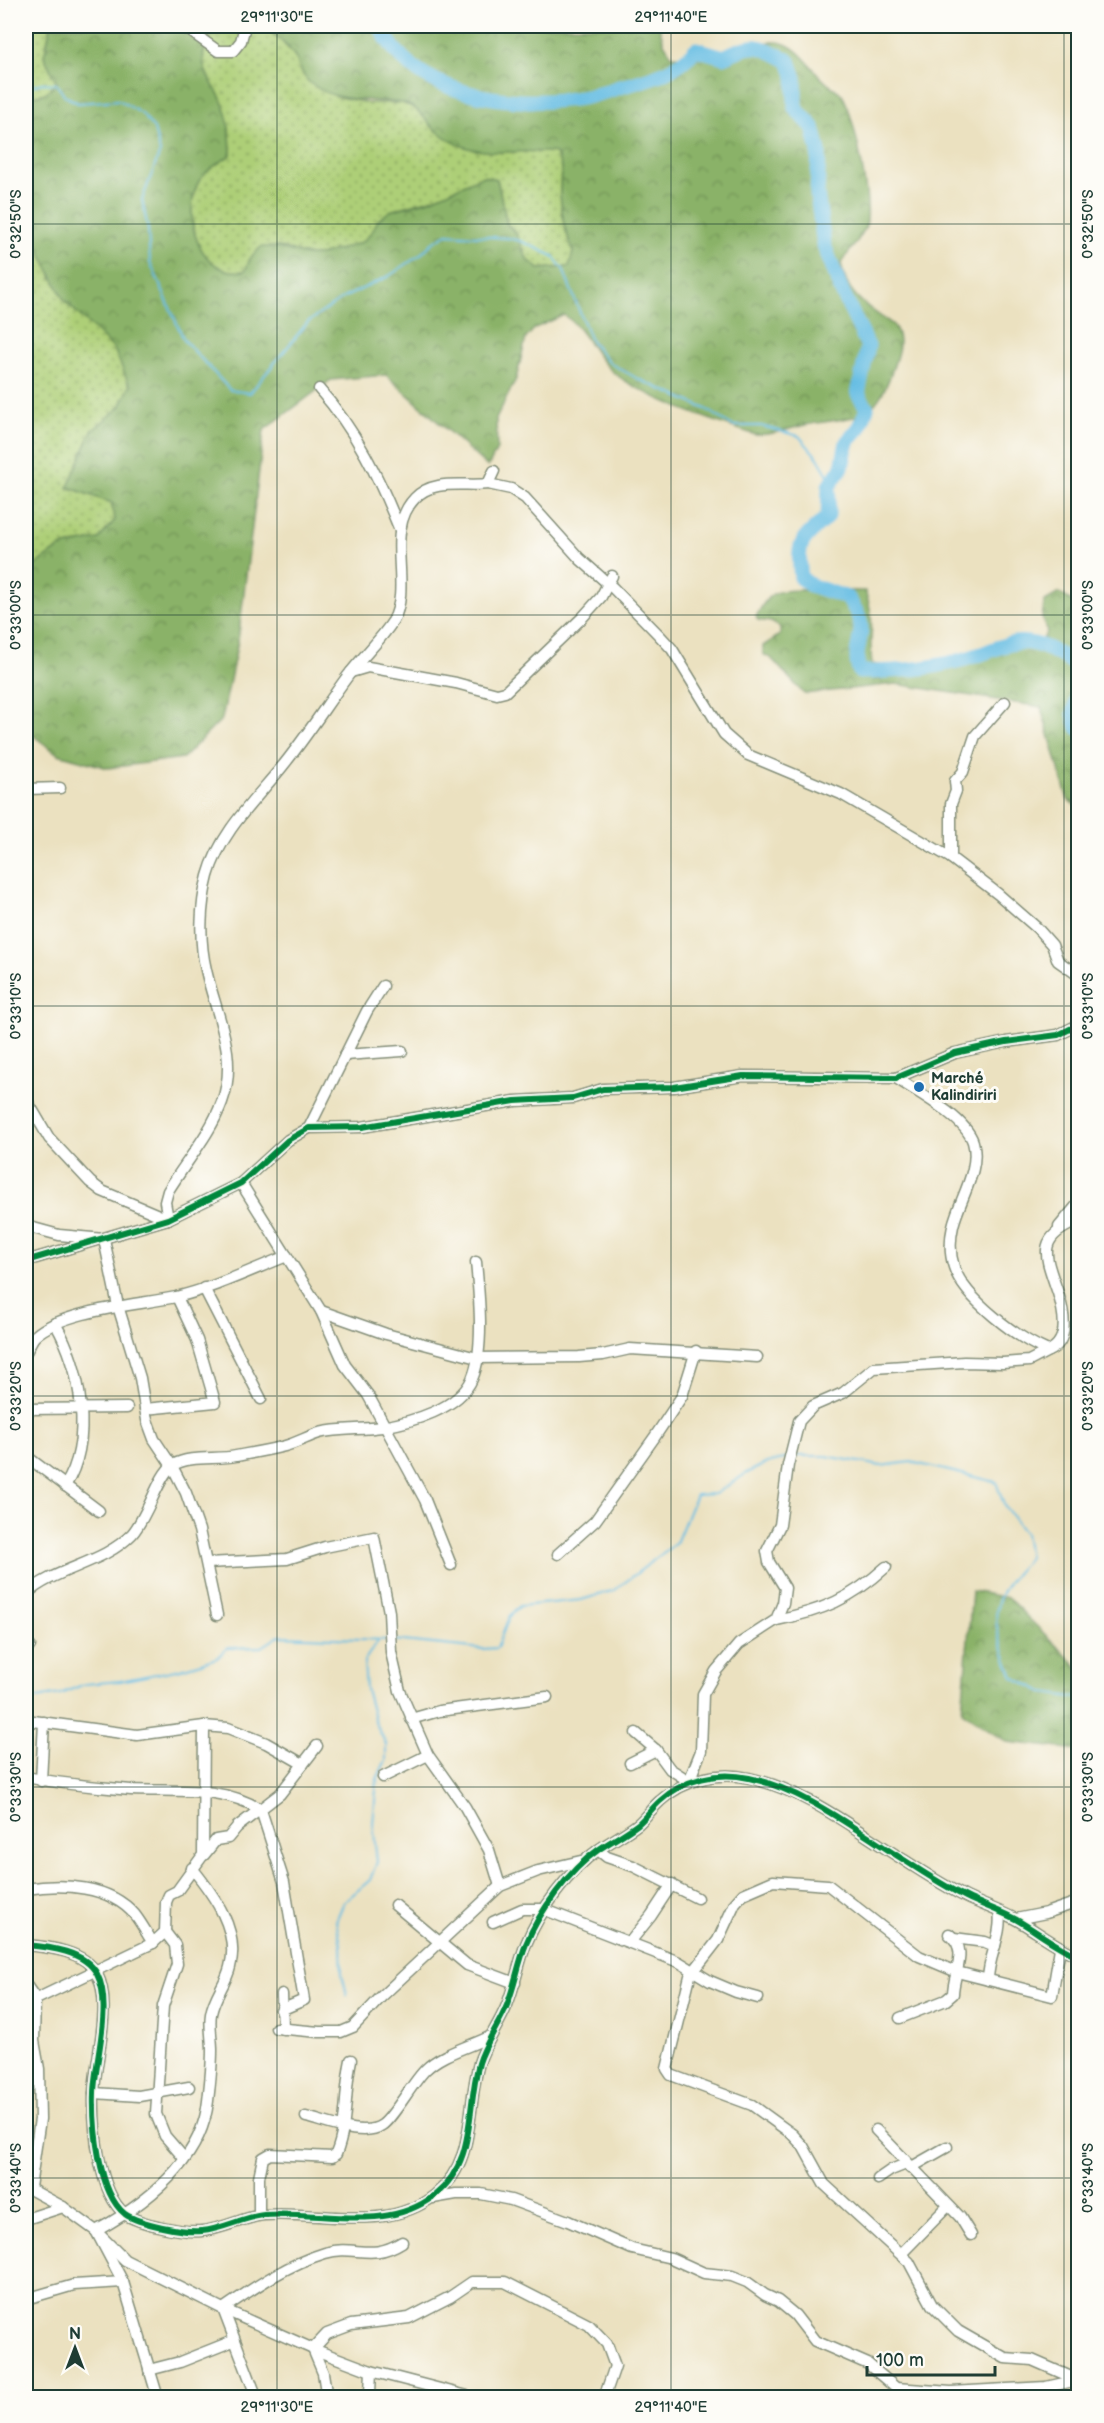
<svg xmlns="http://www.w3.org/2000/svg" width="1104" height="2423" font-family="'Balsamiq Sans',sans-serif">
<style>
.grass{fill:url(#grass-dots);stroke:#668656;stroke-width:1.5}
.forest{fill:url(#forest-crowns);stroke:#54784e;stroke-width:1.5;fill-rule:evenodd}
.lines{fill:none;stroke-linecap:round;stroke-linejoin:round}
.stream{stroke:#66bde3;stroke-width:2}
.river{stroke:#66bde3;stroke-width:15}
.minor-casing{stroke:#858f7a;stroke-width:13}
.minor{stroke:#fff;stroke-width:10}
.cycleway-casing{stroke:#fdfcf7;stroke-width:10}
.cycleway{stroke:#00873e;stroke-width:6}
.ticks{fill:none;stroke:#1f3d34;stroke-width:1.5;stroke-opacity:0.45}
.poi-dot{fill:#1f6fb2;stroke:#fdfcf7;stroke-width:2}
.labels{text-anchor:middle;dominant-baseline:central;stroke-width:6;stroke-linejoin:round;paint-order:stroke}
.poi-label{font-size:15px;font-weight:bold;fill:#1f3d34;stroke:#fdfcf7;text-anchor:start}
.neatline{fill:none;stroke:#1f3d34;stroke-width:2}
.ticks-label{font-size:15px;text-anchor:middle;fill:#1f3d34}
</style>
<defs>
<pattern id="grass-dots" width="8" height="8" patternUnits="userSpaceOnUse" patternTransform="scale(1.5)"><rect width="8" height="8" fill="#adcf77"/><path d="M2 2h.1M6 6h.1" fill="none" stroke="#8ca962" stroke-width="1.8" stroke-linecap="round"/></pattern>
<pattern id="forest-crowns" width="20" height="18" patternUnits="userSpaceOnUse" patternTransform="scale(1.5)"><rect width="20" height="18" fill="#8ab268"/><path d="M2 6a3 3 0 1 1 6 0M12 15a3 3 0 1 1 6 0" fill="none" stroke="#709256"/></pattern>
</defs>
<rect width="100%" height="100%" fill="#fdfcf7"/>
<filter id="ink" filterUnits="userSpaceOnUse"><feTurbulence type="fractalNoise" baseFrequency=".0167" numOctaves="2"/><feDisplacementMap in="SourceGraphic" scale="12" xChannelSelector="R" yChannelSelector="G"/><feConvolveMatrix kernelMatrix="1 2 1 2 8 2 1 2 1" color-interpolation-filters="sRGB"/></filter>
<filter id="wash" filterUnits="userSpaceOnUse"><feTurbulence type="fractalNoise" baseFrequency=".008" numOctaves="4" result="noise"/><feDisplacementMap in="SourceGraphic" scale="24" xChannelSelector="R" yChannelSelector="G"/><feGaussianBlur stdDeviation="1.35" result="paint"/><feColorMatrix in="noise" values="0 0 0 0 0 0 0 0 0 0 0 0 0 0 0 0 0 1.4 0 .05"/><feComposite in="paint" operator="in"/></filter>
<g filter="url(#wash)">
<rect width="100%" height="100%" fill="#ebe1c0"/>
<g class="grass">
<polygon points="26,26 51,26 44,56 57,83 46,93 26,98"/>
<path d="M264,28L276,35L295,56L301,71L309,82L336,96L367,103H403L417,109L437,131L556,153L561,167L560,195L564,225L573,252L569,267L539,269L527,259L516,233L507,224L497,179L390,211C378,220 374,234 362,242C348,251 320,258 304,254C296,253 285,246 277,247C269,247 259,254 251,257L245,271C199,278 182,219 197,185C203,171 219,163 231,154C231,136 227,117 221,99C219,93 214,89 211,84C202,69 202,55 206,39C226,29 242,28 264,28Z"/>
<polygon points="31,233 64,300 114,348 130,386 120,407 92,432 68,487 112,503 115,520 99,539 61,547 26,572 26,422 30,416 26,391 26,234"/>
</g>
<g class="forest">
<path d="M51,26H659L664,43L672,56C693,58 711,55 731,52C748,49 768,37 785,44C803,51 813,72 828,84C833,88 839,90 842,95C854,112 872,205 866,225C862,238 849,251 841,263C845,290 861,303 883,318C888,321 894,324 896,329C902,341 898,353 894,365C875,427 853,415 801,426C785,430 773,435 756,435C715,422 647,399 614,373C593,356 586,330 564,315L535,328L526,338L516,379L496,419L497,449L488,467L386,375L331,380L264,430L238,641L222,719L183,758L108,768L58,754L26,730V572L61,547L99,539L115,520L112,503L68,487L92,431L120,407L130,386L114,349L64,300L31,233H26V98L46,93L57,83L44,56ZM264,28C276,35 286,44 294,55C300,64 301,76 310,83C339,105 370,98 402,103C419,106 425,122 437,131C444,137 456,144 465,147C494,157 526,148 556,153L561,167L560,195L564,225L573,252L569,267L539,269L527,259L516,233L507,224L497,179L483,176L430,200L390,211L378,220L371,233L362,242L347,247L320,255H306L277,247H261L251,257L245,271C200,278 182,220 197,185C203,171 219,163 231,155C231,137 228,111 219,95C206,73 199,67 206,39C226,29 242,28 264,28Z"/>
<path d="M799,590L865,591C877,623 868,635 872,664L889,667L954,657L1005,640L1042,641L1047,631L1042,617L1045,601L1059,593L1078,605V807L1068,800L1041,707L896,684L804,694L771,658L763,654V646L780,635V627L771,622L758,620L756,617C769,592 772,591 799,590Z"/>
<polygon points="972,1591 1008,1598 1078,1667 1078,1750 1007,1742 962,1711"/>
</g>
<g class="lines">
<g class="stream">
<polyline points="26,88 42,83 56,84 65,96 78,103 119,100 142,114 154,129 160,152 142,200 148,229 150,262 184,340 230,390 250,393 308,322 343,298 389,276 420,255 432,243 447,234 507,238 521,241 553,256 563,269 591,341 608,362 638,379 706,409 733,426 761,426 799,436 818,458 832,482"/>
<path d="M795,1456H826L881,1466L911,1462L996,1482L1004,1505L1025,1534L1029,1557C1021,1569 1010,1579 1003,1591C987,1618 1003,1650 1013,1677L1045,1693L1078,1698"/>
<polyline points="393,1640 483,1649 497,1648 509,1617 520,1606 581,1600 615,1590 676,1543 696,1495 715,1494 747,1473 767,1463 787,1458"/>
<polyline points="26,1700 60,1694 85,1684 120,1681 181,1669 217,1658 227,1648 262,1647 279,1636 388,1640"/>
<polyline points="347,1995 342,1974 341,1945 336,1921 344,1902 370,1880 377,1862 373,1823 377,1779 386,1760 386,1744 375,1722 366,1689 364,1661 378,1641"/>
</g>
<g class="river">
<path d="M380,26C413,97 510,108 581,98C594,96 607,91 620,87C649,79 677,72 696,49L724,57C756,41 759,45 789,61L795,78V108L813,127L819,152L817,193L824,245L842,292L868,346L858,394L867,408L860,427L847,442L842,467L829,486L828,516C802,542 796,538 801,578L810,585L848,598C854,608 861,617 861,629C860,645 853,657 860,672C898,672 939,668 975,656C988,652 1001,645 1015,643C1037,640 1062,654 1078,667"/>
<polyline points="1078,696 1074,714 1078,728"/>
</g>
</g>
</g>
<g filter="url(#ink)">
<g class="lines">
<g class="minor-casing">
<g id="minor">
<polyline points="183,26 218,51 233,51 241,41 245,26"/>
<path d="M319,389C356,430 379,478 399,528"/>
<polyline points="488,484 511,489 525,498 580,559 613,588 659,635 672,649 724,734 748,755 841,794 951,858 998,894 1037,928 1052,945 1058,961 1078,975"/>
<polyline points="351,672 368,667 456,683 497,694 505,692 582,618 601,597 612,576"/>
<polyline points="26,789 60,788"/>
<polyline points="951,858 951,804 956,791 955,781 963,772 975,736 1005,702"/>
<polyline points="345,1055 402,1051"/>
<path d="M896,1078C917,1092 965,1117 973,1142C981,1169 959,1200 953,1226C950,1239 950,1255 954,1267C964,1299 1019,1339 1048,1351C1071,1342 1064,1312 1058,1293C1046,1257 1034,1238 1078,1221"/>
<polyline points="26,1099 49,1138 90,1182 102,1191 168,1219"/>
<polyline points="309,1128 367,1011 383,986"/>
<polyline points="241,1183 321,1311 345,1365 368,1395 425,1500 451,1565"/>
<path d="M168,1219L165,1202L168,1191C186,1161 210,1135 222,1102C239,1056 216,1015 206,970C199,941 200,906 208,876C220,833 253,802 281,768C305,739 325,707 347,677C361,658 380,641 393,621C413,585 383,531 415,498C434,478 464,487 488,484L494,471"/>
<polyline points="26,1226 59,1235 104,1239 118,1306 140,1378 147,1420 154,1439 172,1466 186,1493 199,1530 217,1615"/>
<polyline points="1059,1227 1078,1204"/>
<polyline points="26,1261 168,1219 241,1183 288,1140 309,1128 362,1127 515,1101 573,1098 603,1089 674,1087 743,1076 896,1078 955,1053 1006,1042 1058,1035 1078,1025"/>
<polyline points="204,1288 261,1399"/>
<polyline points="321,1311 386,1334 477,1358 579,1357 603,1355 630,1349 757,1357"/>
<path d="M55,1323C81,1368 94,1441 65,1486"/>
<path d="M26,1352C29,1347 31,1340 35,1336C63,1310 138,1305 176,1297C214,1288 251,1270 287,1256"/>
<polyline points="26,1409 127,1408"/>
<polyline points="145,1409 215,1402 197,1340 177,1297"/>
<polyline points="26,1456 99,1511"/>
<polyline points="558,1554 595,1521 654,1438 682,1396 696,1351"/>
<polyline points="207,1563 287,1559 325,1547 374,1537 389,1612 391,1652 400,1691 428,1755 465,1807 489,1850 500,1886"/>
<path d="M26,1594C57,1567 103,1564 132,1534C148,1516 159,1474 173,1465C191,1455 216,1460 236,1456C252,1453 269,1450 285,1446C296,1443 307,1437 319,1433C339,1428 362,1430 382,1427C411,1422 459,1409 472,1379C485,1349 479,1295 476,1262"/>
<path d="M776,1620C822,1611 851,1599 886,1567"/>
<polyline points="26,1642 30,1646"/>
<polyline points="411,1719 439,1711 547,1697"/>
<polyline points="26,1720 137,1735 204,1726 228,1728 266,1743 303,1764"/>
<polyline points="636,1733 656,1750"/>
<polyline points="630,1763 656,1750 670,1769 689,1781 701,1751 703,1694 716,1671 739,1644 776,1620 783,1603 785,1588 769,1562 767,1551 780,1525 788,1465 799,1421 813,1406 843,1393 874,1368 964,1362 1003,1363 1029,1361 1048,1351"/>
<path d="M26,1777C61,1784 95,1787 131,1790C174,1792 223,1785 261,1810L284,1882L304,2000L281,2010"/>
<polyline points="383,1777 428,1755"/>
<polyline points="41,1781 44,1722"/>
<polyline points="598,1850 607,1857 633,1866 697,1898"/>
<polyline points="204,1855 216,1840 228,1838 237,1827 280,1794 317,1746"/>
<path d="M192,1868C214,1895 240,1931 230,1967C226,1984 214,1996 211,2014C209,2025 212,2038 212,2050C212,2067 210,2084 208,2101C202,2161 145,2204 96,2231L125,2260L223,2309L313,2349L371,2371L475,2398"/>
<path d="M26,1889C62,1883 110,1885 135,1915C142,1924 147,1934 153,1943"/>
<polyline points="395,1905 467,1965 515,1983"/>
<polyline points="1016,1919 1046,1913 1078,1902"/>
<polyline points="493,1922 522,1909 543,1909 679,1962 710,1981 736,1992 758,1998"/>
<polyline points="165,1932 175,1945 177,1964 163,2006 156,2114 165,2136 184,2158"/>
<polyline points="954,1938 985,1942 995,1946"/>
<polyline points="630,1942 651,1916 672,1884"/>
<path d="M26,1945C49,1947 85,1951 97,1974C113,2005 95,2059 94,2093C93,2124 98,2193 125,2214C139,2224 185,2233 202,2231C224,2229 243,2217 264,2215C320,2210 386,2234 435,2195C477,2161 466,2109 479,2063C485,2043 499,2025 507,2005C515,1985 518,1964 526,1944C539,1912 569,1870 598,1850C611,1841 625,1834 638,1824C646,1817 652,1808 660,1801C684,1779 718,1771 749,1778C806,1790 855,1830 904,1860C924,1873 944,1886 966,1897C982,1905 1001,1911 1017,1920C1038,1932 1056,1947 1078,1956"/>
<polyline points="1060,1948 1052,1996 957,1972 919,1956 828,1885 773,1881 743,1894 735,1903 718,1940 690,1976 667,2069 671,2075 752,2105 792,2134 803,2146 824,2184 909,2262 932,2305 958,2331 1005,2358 1032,2360 1078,2380"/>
<path d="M988,1980C988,1956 1003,1935 999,1912"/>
<polyline points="26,1985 35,1998 34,2041 39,2069 40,2119 30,2187"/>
<polyline points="282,1994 283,2029"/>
<polyline points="26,2004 153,1943 165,1932 166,1902 169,1895 177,1891 203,1855 204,1726"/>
<path d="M900,2018L946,2000L953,1994C953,1973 970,1950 949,1934"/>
<polyline points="276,2028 319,2032 341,2032 353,2027 381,1997 500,1886 538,1871 585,1860"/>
<polyline points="94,2093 139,2096 189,2087"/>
<path d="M306,2117C326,2122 364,2138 382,2125C392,2119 413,2082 425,2070C442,2053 470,2047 491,2036"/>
<polyline points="876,2130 960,2217 971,2235"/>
<polyline points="910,2168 947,2147"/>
<polyline points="878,2179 891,2170 906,2164"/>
<polyline points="26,2187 63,2207 96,2231 123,2282 158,2398"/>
<polyline points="433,2198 456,2194 481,2194 511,2200 568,2221 632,2249 671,2258 704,2273 732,2276 747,2282 765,2295 778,2301 795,2315 815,2341 868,2364 896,2388 951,2392 1046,2387 1078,2380"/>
<path d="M259,2215V2177L263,2158L270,2154L332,2157L336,2154C348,2125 344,2091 351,2060"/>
<polyline points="26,2219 63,2207"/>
<polyline points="901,2254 948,2206"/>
<polyline points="26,2299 74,2285 123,2282"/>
<polyline points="149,2370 180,2362 233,2341"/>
<polyline points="370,2393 371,2371"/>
<path d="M257,2398L223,2309C255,2287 288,2264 325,2253C355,2244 370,2262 402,2242"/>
<polyline points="327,2398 323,2373 313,2349 327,2334 351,2325 409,2318 450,2297 472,2282 505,2282 589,2325 607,2344 615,2366 604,2398"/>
</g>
</g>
<use href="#minor" class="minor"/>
<g class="cycleway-casing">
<g id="cycleway">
<polyline points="26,1261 168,1219 241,1183 288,1140 309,1128 362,1127 515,1101 573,1098 603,1089 674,1087 743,1076 896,1078 955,1053 1006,1042 1058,1035 1078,1025"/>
<path d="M26,1945C49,1947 85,1951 97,1974C113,2005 95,2059 94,2093C93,2124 98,2193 125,2214C139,2224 185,2233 202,2231C224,2229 243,2217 264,2215C320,2210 386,2234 435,2195C477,2161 466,2109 479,2063C485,2043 499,2025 507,2005C515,1985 518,1964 526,1944C539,1912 569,1870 598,1850C611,1841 625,1834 638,1824C646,1817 652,1808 660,1801C684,1779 718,1771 749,1778C806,1790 855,1830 904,1860C924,1873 944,1886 966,1897C982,1905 1001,1911 1017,1920C1038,1932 1056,1947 1078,1956"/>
</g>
</g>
<use href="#cycleway" class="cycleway"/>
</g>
</g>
<path class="ticks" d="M277,26V2398M671,26V2398M1064,26V2398M26,224H1078M26,615H1078M26,1006H1078M26,1396H1078M26,1787H1078M26,2178H1078"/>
<circle class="poi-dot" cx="919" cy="1087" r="6"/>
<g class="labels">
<g class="poi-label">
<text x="931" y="1078">Marché<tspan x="931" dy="17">Kalindiriri</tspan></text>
</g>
</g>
<rect width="1104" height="2423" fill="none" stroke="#fdfcf7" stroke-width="66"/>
<g transform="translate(75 2348)" stroke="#fdfcf7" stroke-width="4.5" paint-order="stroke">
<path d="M0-4.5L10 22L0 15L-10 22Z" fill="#1f3d34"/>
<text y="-9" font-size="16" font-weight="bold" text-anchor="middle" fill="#1f3d34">N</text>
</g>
<path d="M867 2366v9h128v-9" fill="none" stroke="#1f3d34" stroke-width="3"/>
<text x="876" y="2366" font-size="18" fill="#1f3d34" stroke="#fdfcf7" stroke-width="4.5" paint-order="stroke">100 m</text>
<rect x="33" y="33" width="1038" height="2357" class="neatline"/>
<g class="ticks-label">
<text x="277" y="22">29°11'30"E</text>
<text x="671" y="22">29°11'40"E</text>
<text transform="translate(16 224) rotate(-90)" y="5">0°32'50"S</text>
<text transform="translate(1088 224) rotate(-90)" y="5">0°32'50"S</text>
<text transform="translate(16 615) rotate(-90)" y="5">0°33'00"S</text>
<text transform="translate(1088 615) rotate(-90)" y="5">0°33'00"S</text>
<text transform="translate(16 1006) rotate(-90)" y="5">0°33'10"S</text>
<text transform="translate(1088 1006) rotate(-90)" y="5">0°33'10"S</text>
<text transform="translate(16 1396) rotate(-90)" y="5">0°33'20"S</text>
<text transform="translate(1088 1396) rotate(-90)" y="5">0°33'20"S</text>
<text transform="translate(16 1787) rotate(-90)" y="5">0°33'30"S</text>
<text transform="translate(1088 1787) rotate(-90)" y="5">0°33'30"S</text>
<text transform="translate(16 2178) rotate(-90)" y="5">0°33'40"S</text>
<text transform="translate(1088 2178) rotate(-90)" y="5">0°33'40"S</text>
<text x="277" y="2412">29°11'30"E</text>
<text x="671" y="2412">29°11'40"E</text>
</g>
</svg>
